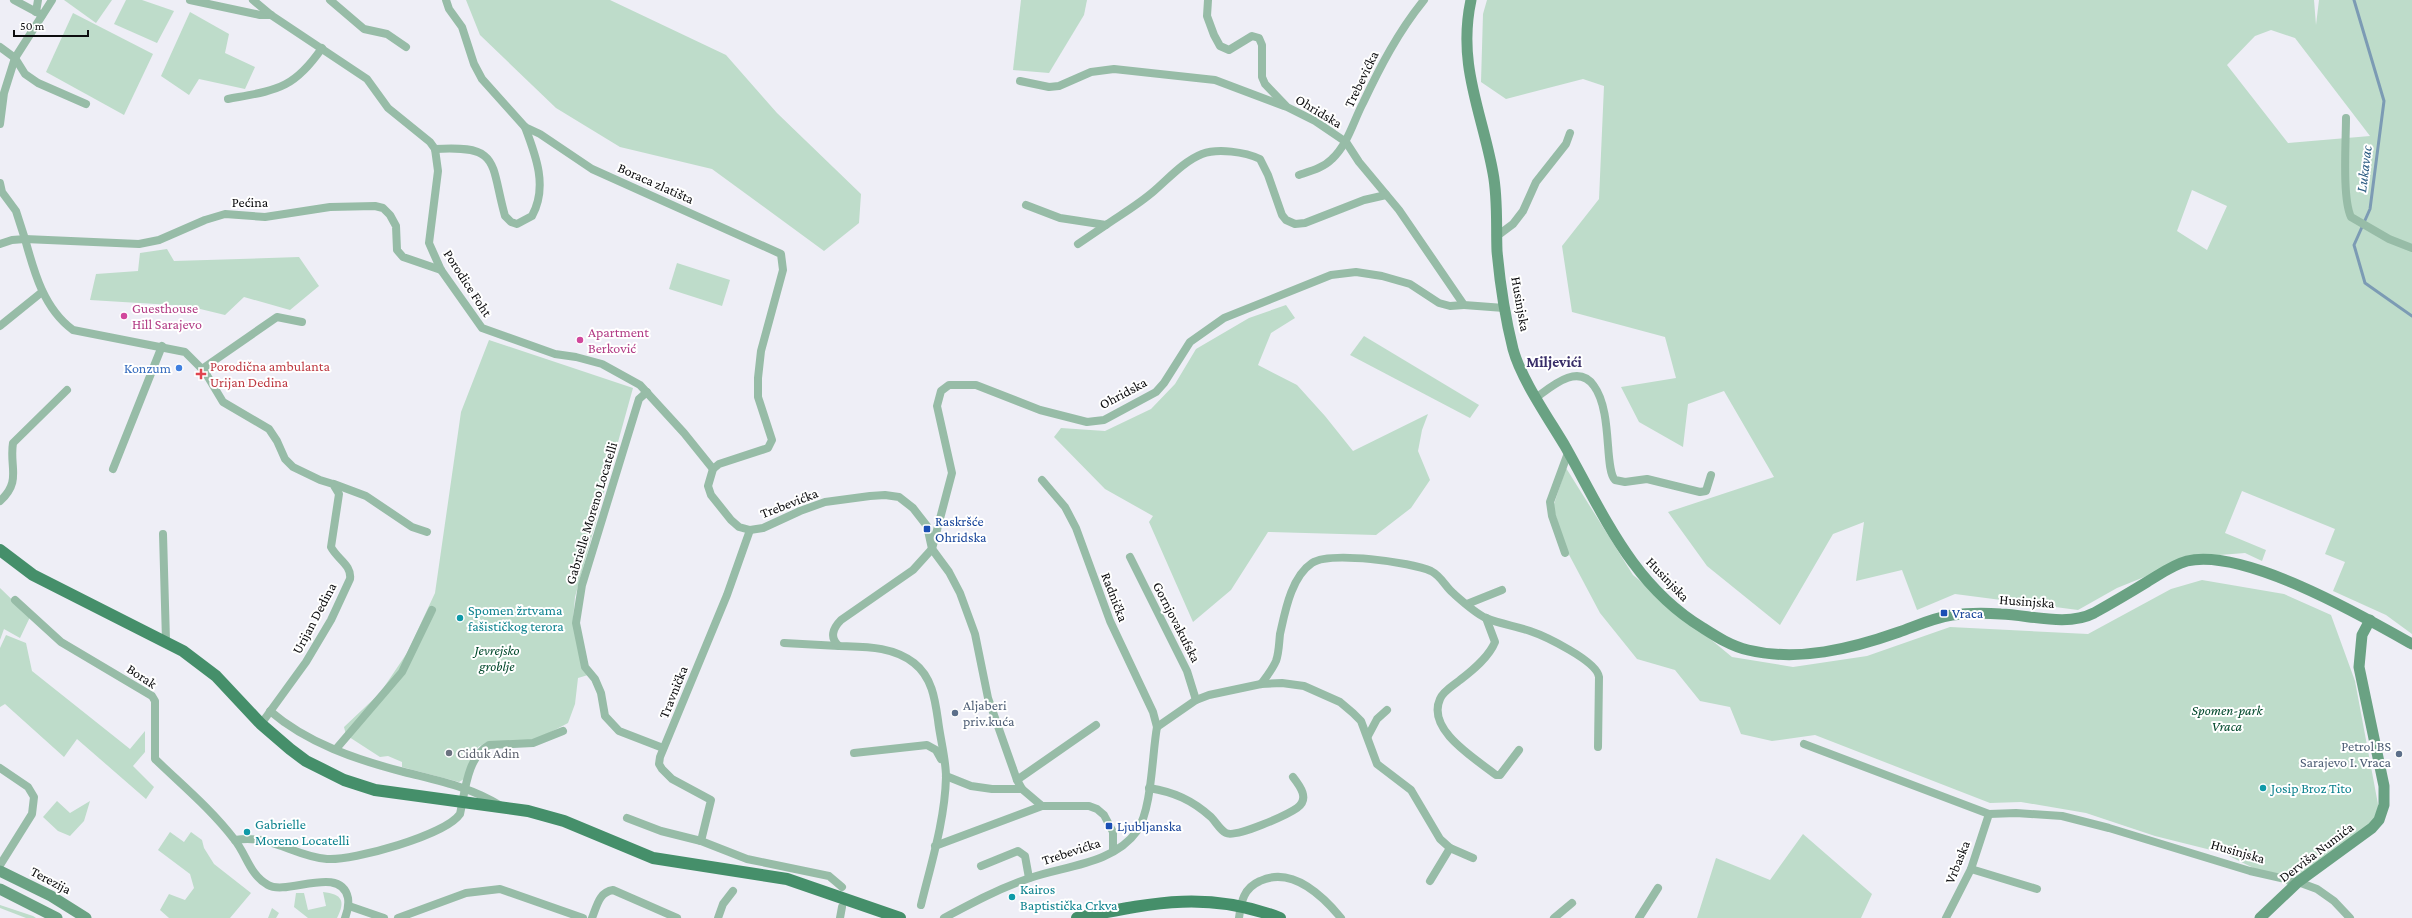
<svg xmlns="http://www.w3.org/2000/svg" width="2412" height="918" font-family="'Crimson Pro',serif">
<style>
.green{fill:#bedcca;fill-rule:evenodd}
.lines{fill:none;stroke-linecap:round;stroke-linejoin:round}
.stream{stroke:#7c9bb4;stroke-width:3}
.street{stroke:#97bca7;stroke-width:8}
.secondary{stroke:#6aa283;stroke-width:11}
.primary{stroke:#458f6a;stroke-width:12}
.hotel-dot{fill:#d1479c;stroke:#fff;stroke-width:1.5}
.shop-dot{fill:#3f7fe0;stroke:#fff;stroke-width:1.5}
.health-dot{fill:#e0444e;stroke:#fff;stroke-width:1.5}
.transit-dot{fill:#1a4fb4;stroke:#fff;stroke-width:1.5}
.culture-dot{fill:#0f9aa8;stroke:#fff;stroke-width:1.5}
.service-dot{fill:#5c6f8a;stroke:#fff;stroke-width:1.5}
.worship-dot{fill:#6b7280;stroke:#fff;stroke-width:1.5}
.labels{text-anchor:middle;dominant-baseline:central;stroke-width:4;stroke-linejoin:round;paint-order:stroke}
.street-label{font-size:14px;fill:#0c0c0e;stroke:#fff}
.hotel-label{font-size:14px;fill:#b23c85;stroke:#fff;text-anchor:start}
.health-label{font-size:14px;fill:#be3a42;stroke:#fff;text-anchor:start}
.shop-label{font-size:14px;fill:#366cbe;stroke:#fff;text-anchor:end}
.transit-label{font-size:14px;fill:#164399;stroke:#fff;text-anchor:start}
.culture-label{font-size:14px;fill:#0d838f;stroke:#fff;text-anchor:start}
.park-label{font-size:14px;font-style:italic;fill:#00482b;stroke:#fff}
.service-label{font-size:14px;fill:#4e5e75;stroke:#fff;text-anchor:start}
.worship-label{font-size:14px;fill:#5b616d;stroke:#fff;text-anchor:start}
.water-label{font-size:15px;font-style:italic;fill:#2a5b81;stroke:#fff}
.neighbourhood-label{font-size:15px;font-weight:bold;fill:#382d68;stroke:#fff}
</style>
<rect width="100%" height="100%" fill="#eeeef6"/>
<g class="green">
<polygon points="64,0 112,0 96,23"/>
<polygon points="126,0 142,0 174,11 157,43 114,24"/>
<polygon points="466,0 610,0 726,55 777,113 861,194 859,223 824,251 712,169 620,147 556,108 480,35"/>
<polygon points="1021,0 1087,0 1084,15 1049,73 1013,70"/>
<path d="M1487,0H2314L2316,25L2319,0H2412V634L2386,615L2333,591L2345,562L2325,554L2335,529L2242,491L2225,533L2266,550L2262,561L2245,553L2194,557L2117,588L2078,610L1955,594L1917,610L1902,570L1856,581L1864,522L1833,534L1780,625L1707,566L1668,512L1774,477L1724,391L1688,404L1683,447L1639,422L1621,387L1676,378L1665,337L1572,312L1562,246L1599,199L1604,86L1583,79L1506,99L1481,82L1483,14ZM2271,30L2295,38L2370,136L2288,143L2227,65L2255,36ZM2192,190L2227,206L2207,250L2177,231Z"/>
<polygon points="190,12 229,34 225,53 255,67 245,89 199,79 189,95 161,76"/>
<polygon points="73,13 153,54 124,115 46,72"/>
<polygon points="167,249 174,261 299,257 319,286 290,310 244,297 225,315 188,306 90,300 96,274 138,271 140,253"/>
<polygon points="677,263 730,280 722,306 669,289"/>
<polygon points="1286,305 1295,318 1271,333 1258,365 1297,385 1325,416 1353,451 1428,414 1422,430 1418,451 1430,480 1411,508 1376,535 1268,532 1231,590 1193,622 1149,522 1153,516 1105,489 1054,437 1061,428 1105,431 1151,409 1175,384 1196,349 1249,318"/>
<polygon points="1364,336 1479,405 1470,418 1350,355"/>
<polygon points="489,340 633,388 575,597 573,620 588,675 578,678 575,704 568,723 534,741 487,742 478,747 464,779 459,782 402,767 402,762 388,756 380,757 346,735 344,727 380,693 407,653 435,593 461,412"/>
<polygon points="1566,468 1633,575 1732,657 1793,667 1867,656 1950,627 2088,634 2171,589 2202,580 2284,594 2331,615 2355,681 2380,815 2296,889 2223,853 2155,836 2086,813 2021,802 1990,803 1815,735 1772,741 1741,734 1730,707 1700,701 1675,670 1637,659 1600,613 1566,549 1553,507"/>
<polygon points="0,588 30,617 20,638 4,629 0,640"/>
<polygon points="6,635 26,643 32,671 130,749 145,731 145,752 133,766 154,787 146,799 77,739 64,757 5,704 0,707 0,648"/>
<polygon points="57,801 70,813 90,801 84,821 70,836 58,831 43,817"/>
<polygon points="170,832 184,842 191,832 202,840 204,848 214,864 251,893 230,918 169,918 160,910 169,894 185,900 194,888 190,874 158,850"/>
<polygon points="1803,834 1872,894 1861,918 1697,918 1716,858 1770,880"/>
<path d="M323,892C342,894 346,901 337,918H308L294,907L296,893H304L308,910L326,906Z"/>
<polygon points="0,905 33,916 36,918 26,918 0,908"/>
<polygon points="272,908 279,913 276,918 268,918"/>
</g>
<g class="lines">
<polyline class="stream" points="2354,0 2384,101 2370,209 2354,245 2365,283 2412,316"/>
<g class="street">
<polyline points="14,0 42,15"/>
<polyline points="190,0 260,15 271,15"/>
<polyline points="253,0 271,15 367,79 388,108 430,142 435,149 438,171 429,243 441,270 482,328 555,354 576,357 602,364 640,385 684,433 713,469"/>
<polyline points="330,0 364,29 387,34 406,47"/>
<polyline points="446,0 449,9 462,27 474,64 482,79 525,127 540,134 592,169 781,254 783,270 761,351 758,378 758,397 772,440 768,448 719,464 713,469 708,486 711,495 731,520 739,527 750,530 763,528 800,511 825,502 870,496 885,495 899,497 913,508 927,526 932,549 949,572 960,593 975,634 988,698 1017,780 1022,789"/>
<polyline points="1208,0 1207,16 1214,35 1220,46 1229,50 1252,36 1259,38 1262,45 1262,77 1265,84 1287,107 1315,121 1346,142 1359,162 1399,210 1464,305 1504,308"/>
<polyline points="36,12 38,0"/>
<polyline points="0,47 15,58 25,74 38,83 86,104"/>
<polyline points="1020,81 1049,87 1059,86 1091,72 1114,69 1215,80 1284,106"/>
<path d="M228,99C276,90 293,90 322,48"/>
<path d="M2346,118C2346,141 2342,198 2351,217L2389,239L2412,248"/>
<polyline points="0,124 4,93 15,58 52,0"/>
<path d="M435,149C501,145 490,162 505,216L511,222L517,224L532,216C548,187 536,156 525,127"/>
<path d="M1299,175C1311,171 1323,168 1332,159C1348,144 1353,122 1363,103C1380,67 1398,32 1424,0"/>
<polyline points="0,183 2,192 16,211 25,239 12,240 0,244"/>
<path d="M1026,205L1060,218L1106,225C1122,214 1139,204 1154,191C1168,179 1184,161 1202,154C1218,148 1245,152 1260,159L1268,175L1282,215L1286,220L1295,224L1305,223L1364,200L1386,195"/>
<polyline points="1497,236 1513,224 1523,211 1536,182 1566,144 1570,133"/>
<polyline points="1078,244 1106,225"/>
<polyline points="0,326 42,292"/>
<polyline points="202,369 277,317 302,322"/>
<polyline points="647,392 639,399 582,585 576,623 585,667 595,679 601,693 605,716 619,731 663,748"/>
<path d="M1537,397C1552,386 1578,363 1594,386C1613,412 1604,469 1615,480L1625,482L1647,479L1700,492L1706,491L1711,475"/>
<polyline points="113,469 162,346"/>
<polyline points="1042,480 1065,507 1076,528 1110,621 1153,712 1157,727"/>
<polyline points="334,484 366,496 412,527 427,532"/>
<path d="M0,501C22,481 9,467 13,443L67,390"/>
<polyline points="163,534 166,641"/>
<polyline points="1565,553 1552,516 1550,502 1568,453"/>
<polyline points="1130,557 1187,671 1196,700"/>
<path d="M15,600L61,642L152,696L155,701V759C182,785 211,809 234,839C247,855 249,874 268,885C287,896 341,864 348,898C349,906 348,911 345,918"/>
<polyline points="1467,604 1502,590"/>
<path d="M1486,618L1495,642C1489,657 1473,670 1460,680C1454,685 1443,691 1440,699C1426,730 1476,759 1496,775H1500L1519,750"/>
<polyline points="784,643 839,646"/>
<path d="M1261,684C1267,676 1272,670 1276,661C1279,653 1279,643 1280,634C1285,612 1291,577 1312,563C1330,551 1411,562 1431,571C1441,576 1445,586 1453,593C1462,601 1475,613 1486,618C1500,624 1516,626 1530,631C1545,636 1597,661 1599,677L1598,747"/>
<path d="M270,711C307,743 357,760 404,772C439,781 471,787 501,806"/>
<path d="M261,724L306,662L331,620L350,579C352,565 337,559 331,547L339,494L333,484L320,480L293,467L285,459L277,441L269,429L223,402L205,372L185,352L73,330C44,309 34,272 25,239L139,244L159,240L205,220L225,214L265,217L330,207L375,206L383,208L390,215L396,226L397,250L403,257L441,270"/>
<polyline points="1368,736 1377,719 1387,710"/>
<polyline points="1804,744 1989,814 2016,813 2062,816 2109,828 2250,871 2298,882 2317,889 2334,901 2350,918"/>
<polyline points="336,749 402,672 432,610"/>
<polyline points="854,753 927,745 936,750 941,759"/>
<polyline points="0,768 28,787 34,797 32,814 0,865"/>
<polyline points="946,776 971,786 992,789 1022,789 1042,806 1089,806 1097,809 1104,815 1113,832 1113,851"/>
<polyline points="1017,780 1096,725"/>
<path d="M1149,788C1174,792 1192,800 1211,817C1216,822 1220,830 1226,833C1236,838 1287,815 1297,808C1310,799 1300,786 1293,777"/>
<polyline points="627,818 661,831 701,841 747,859 829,876 842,887"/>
<path d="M235,840C272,834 293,856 327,859C353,861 446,835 460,814C465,792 467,757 489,745L533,743L563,731"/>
<polyline points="701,841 711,800 672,779 662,769 659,764 660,757 727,595 750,530"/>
<polyline points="935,846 1042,806"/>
<polyline points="981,866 1018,851 1025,856 1029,878"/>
<polyline points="1971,869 2037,889"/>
<polyline points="1430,881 1450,848"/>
<path d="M921,905C931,864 945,820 946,777C946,759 940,738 938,720C935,699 932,677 914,663C892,646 865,647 839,646C829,638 833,628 841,620L913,570L932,549L952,473L937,406L941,391L949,385H976L1040,410L1087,422L1104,420L1156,392L1164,383L1190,342L1224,318L1331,275L1356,272L1382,276L1410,284L1439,303L1450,306L1464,305"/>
<polyline points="349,906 384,918"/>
<polyline points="398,918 466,893 500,889 583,918"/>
<path d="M592,918C597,906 599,892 613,890L677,918"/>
<polyline points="718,918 723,904 733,891"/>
<polyline points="840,918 842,907"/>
<path d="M944,918C972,903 1000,888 1030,878C1064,866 1114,864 1137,831C1152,810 1152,754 1157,727L1196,700L1209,695L1261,684L1282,683L1304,686L1340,702L1353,713L1361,721L1377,764L1411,790L1440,839L1450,848L1473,858"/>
<path d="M1239,918C1241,901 1244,888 1260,881C1292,866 1322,895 1341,918"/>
<polyline points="1554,918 1572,903"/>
<polyline points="1639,918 1658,888"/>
<polyline points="1946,918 1971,869 1989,814"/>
</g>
<g class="secondary">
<path d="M1471,0C1457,65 1482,112 1493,173C1498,199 1496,225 1497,251C1500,284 1505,317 1513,349C1521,379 1549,419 1565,446C1604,515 1632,585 1703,628C1717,637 1731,646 1748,650C1798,662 1851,649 1899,632C1916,626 1933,618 1952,615C1968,613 1985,613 2001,614C2030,615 2067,627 2094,613C2112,603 2129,593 2147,582C2159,575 2172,565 2187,561C2244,548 2361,615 2412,644"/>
<polyline points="0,871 51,896 86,918"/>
<polyline points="0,889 57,918"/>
<polyline points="2260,918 2298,882 2372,828 2379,820 2384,805 2384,786 2359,667 2362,635 2370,620"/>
</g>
<g class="primary">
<polyline points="0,550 33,575 183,651 216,676 261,724 290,749 306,761 344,780 375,790 528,811 564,821 653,858 787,879 900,918"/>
<path d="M1077,918C1151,903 1206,890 1280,918"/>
</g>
</g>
<g class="hotel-dot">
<circle cx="124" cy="316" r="4"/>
<circle cx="580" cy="340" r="4"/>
</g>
<circle class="shop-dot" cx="179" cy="368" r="4"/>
<path class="health-dot" d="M199 368h4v4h4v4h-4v4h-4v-4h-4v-4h4z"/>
<g class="transit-dot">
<rect x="923" y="525" width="8" height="8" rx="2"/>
<rect x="1940" y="609" width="8" height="8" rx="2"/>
<rect x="1105" y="822" width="8" height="8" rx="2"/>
</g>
<g class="culture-dot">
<circle cx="460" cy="618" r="4"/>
<circle cx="2263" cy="788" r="4"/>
<circle cx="247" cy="832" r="4"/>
<circle cx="1012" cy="897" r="4"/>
</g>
<g class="service-dot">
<circle cx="955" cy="713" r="4"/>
<circle cx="2399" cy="754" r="4"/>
</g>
<circle class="worship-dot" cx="449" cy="753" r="4"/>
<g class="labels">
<g class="street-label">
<text transform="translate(1361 79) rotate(-64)">Trebevićka</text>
<text transform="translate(1319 111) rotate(31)">Ohridska</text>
<text transform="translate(656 183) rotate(24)">Boraca zlatišta</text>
<text x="250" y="202">Pećina</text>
<text transform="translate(468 283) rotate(57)">Porodice Foht</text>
<text transform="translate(1521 304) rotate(80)">Husinjska</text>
<text transform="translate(1123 393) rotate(-28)">Ohridska</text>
<text transform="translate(789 503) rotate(-21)">Trebevićka</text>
<text transform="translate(591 513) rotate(-73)">Gabrielle Moreno Locatelli</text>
<text transform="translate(1668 579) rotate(46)">Husinjska</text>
<text transform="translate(1115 597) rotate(69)">Radnička</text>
<text transform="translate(2027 601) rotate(4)">Husinjska</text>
<text transform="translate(314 618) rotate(-62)">Urijan Dedina</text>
<text transform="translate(1177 622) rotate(63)">Gornjovakufska</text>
<text transform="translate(142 676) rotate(33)">Borak</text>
<text transform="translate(673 692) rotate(-68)">Travnička</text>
<text transform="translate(1071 851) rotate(-18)">Trebevićka</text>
<text transform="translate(2238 851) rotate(16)">Husinjska</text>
<text transform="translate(2316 852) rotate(-37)">Derviša Numića</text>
<text transform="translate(1957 862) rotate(-68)">Vrbaska</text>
<text transform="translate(51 880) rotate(28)">Terezija</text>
</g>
<g class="hotel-label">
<text x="132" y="308">Guesthouse<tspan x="132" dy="16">Hill Sarajevo</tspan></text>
<text x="588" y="332">Apartment<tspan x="588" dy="16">Berković</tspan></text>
</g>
<g class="health-label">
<text x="210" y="366">Porodična ambulanta<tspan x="210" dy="16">Urijan Dedina</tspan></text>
</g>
<g class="shop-label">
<text x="171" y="368">Konzum</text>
</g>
<g class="transit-label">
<text x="935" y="521">Raskršće<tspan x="935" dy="16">Ohridska</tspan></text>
<text x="1952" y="613">Vraca</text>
<text x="1117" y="826">Ljubljanska</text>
</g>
<g class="culture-label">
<text x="468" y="610">Spomen žrtvama<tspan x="468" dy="16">fašističkog terora</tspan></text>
<text x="2271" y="788">Josip Broz Tito</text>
<text x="255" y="824">Gabrielle<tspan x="255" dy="16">Moreno Locatelli</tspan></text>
<text x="1020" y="889">Kairos<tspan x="1020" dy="16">Baptistička Crkva</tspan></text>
</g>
<g class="park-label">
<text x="497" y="650">Jevrejsko<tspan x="497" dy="16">groblje</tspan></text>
<text x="2227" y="710">Spomen-park<tspan x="2227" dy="16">Vraca</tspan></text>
</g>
<g class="service-label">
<text x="963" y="705">Aljaberi<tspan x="963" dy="16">priv.kuća</tspan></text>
<text x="2391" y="746" text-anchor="end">Petrol BS<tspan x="2391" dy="16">Sarajevo I. Vraca</tspan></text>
</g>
<g class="worship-label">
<text x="457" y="753">Ciduk Adin</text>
</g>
<g class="water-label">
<text transform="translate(2364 169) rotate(-83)">Lukavac</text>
</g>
<g class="neighbourhood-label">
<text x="1554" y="362">Miljevići</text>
</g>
</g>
<path d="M14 30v6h74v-6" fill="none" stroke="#0c0c0e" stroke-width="2"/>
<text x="20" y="30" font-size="12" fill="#0c0c0e" stroke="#ffffff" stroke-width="3" paint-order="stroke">50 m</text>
</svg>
